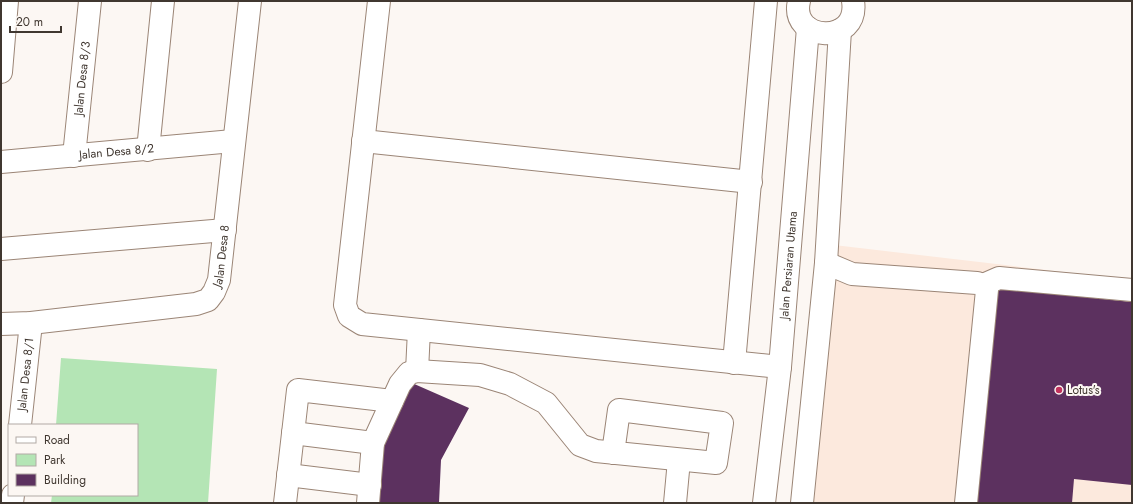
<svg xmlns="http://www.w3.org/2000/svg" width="1133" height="504" font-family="Jost,sans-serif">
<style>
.built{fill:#fce9dd}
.green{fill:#b4e5b5}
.building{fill:#5c315f}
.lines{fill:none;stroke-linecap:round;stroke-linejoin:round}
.minor-casing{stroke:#9b8576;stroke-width:24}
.minor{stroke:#fff;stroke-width:22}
.poi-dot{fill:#c1325d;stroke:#fcf7f3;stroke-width:1.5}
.labels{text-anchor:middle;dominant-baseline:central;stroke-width:4;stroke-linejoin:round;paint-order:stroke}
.street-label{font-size:12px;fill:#403730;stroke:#fcf7f3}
.poi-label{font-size:12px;fill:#403730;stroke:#fcf7f3;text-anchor:start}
</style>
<rect width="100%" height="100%" fill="#fcf7f3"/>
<polygon class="built" points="834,245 1132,280 1132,503 810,503"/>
<polygon class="green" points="61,358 217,369 208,503 51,503 52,495 137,495 137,425 56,425"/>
<g class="building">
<polygon points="996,288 1132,302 1132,485 1074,479 1072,503 976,503"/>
<polygon points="412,383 469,408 441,460 439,503 378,503 382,439"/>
</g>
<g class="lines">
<g class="minor-casing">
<g id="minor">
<polyline points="379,1 345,305 349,316 362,324 780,367"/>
<path d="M799,1C789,42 860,46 853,1"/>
<polyline points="1,72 7,1"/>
<polyline points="363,141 751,182"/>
<polyline points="148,150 163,1"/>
<path id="s1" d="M74,156L90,1"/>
<path id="s2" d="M1,162L233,141"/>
<polyline points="1,249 225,230"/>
<polyline points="826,263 852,274 977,283 983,285 987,290 966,503"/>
<polyline points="983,285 999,278 1132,290"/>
<path id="s3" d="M1,324L31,323L196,304L208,300L214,292L219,280L250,1"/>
<polyline points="734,363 766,1"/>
<polyline points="417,371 419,330"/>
<path id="s4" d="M20,425L31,323"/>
<polyline points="293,433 373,443"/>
<polyline points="288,475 370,485"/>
<polyline points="12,503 13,495"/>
<polyline points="285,503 298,390 392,401"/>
<polyline points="368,503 373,443 400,384 409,373 417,371 480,375 510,384 546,403 580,445 596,451 716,463 722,423 619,410 613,453"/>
<polyline points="675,503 679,460"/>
<path id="s5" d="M764,503L780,367L808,28"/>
<polyline points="802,503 826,263 840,30"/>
</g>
</g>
<use href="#minor" class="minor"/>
</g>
<circle class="poi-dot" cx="1059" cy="390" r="4"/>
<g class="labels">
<g class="street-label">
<text stroke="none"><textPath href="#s1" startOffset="78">Jalan Desa 8/3</textPath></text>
<text stroke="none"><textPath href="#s2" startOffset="116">Jalan Desa 8/2</textPath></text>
<text stroke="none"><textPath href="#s3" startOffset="256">Jalan Desa 8</textPath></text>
<text stroke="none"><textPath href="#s5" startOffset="239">Jalan Persiaran Utama</textPath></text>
<text stroke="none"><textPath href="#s4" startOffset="51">Jalan Desa 8/1</textPath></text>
</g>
<g class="poi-label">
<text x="1067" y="390">Lotus's</text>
</g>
</g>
<rect width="1133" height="504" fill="none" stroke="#403730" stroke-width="4"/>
<rect x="8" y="424" width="130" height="72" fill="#fcf7f3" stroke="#b1aaa5"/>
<rect x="16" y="437" width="20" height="6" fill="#ffffff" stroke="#b1aaa5"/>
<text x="44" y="444" font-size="12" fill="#403730">Road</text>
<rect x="16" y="454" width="20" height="12" fill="#b4e5b5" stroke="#b1aaa5"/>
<text x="44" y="464" font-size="12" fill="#403730">Park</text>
<rect x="16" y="474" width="20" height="12" fill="#5c315f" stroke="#b1aaa5"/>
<text x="44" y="484" font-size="12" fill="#403730">Building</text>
<path d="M10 26v6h51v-6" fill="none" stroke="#403730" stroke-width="2"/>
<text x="16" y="26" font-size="12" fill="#403730" stroke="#fcf7f3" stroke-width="3" paint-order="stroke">20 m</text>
</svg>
